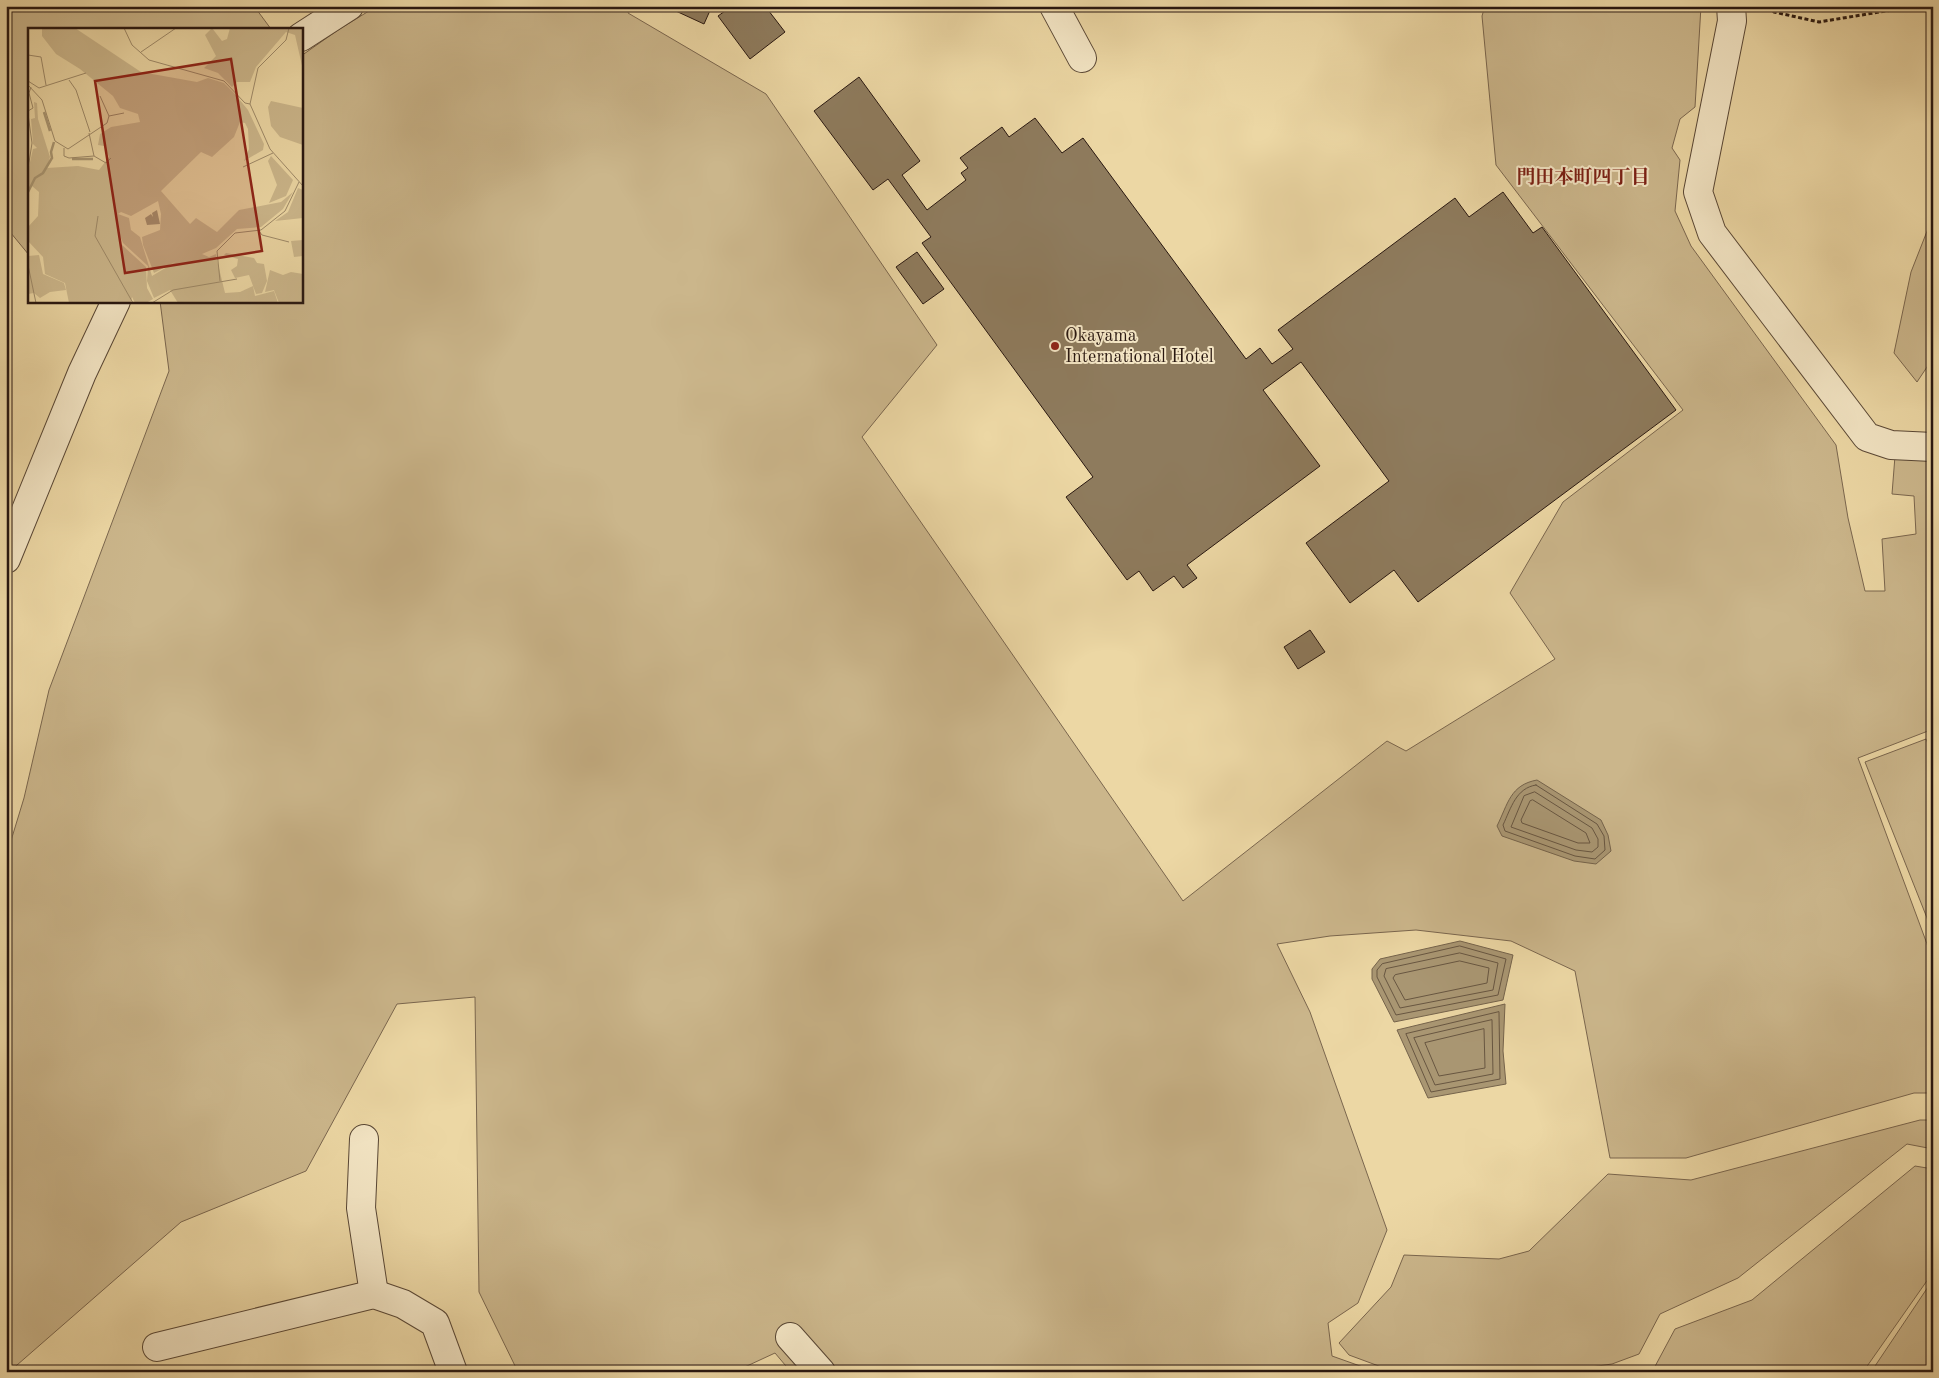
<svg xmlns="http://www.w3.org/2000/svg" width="1939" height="1378" font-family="'Old Standard TT','Noto Serif JP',serif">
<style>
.green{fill:#cbb68b;stroke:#7a664e}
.water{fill:#a99672;stroke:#75634b}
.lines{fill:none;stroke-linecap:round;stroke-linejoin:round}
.shore{stroke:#685641;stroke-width:1}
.building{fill:#8e7b5d;stroke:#281710}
.minor-casing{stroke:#594735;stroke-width:30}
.path{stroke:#281710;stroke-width:3;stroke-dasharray:4 2.5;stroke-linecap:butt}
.minor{stroke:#f3e5c4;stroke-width:28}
.poi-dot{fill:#8f2418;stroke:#f3e5c4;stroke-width:2}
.labels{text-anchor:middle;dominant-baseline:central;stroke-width:4;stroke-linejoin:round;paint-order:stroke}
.poi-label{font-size:18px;fill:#281710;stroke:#f3e5c4;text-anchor:start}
.neighbourhood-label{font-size:19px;font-weight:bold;fill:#7a1f14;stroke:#f3e5c4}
.inset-river{fill:none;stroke:#a99672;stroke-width:2.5}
.inset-road{fill:none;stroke:#9e8a69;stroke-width:1}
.view{fill:#8f2418;fill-opacity:0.15;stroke:#8f2418;stroke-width:2.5}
.inset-edge{fill:none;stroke:#281710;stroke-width:2.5}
</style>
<rect width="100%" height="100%" fill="#ecd7a4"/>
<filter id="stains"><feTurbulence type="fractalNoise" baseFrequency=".004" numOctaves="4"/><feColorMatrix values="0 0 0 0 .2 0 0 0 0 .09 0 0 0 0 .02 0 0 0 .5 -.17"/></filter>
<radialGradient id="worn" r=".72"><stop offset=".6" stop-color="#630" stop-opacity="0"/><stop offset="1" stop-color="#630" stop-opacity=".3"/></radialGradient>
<g class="green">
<polygon points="6,6 254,6 271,29 29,29 29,255 6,227"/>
<polygon points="377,6 630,6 628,13 766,94 937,345 862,437 1183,901 1387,741 1406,751 1555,659 1510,593 1563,502 1683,410 1496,165 1482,16 1485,6 1701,6 1695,107 1680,119 1672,148 1680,160 1675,211 1691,246 1836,445 1848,518 1865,591 1885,591 1882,539 1916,534 1914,496 1892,494 1895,456 1933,457 1933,740 1928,731 1858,758 1933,960 1933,1093 1914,1093 1686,1158 1610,1158 1575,971 1511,941 1416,930 1330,936 1277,944 1310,1012 1387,1230 1358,1303 1328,1323 1332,1356 1377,1372 791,1372 775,1353 734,1372 518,1372 479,1292 475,997 397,1004 306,1171 181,1222 9,1372 6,1372 6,857 24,798 49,690 169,371 160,301 301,301 301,56 338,30"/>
<polygon points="1933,216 1933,358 1917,382 1894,353 1911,272"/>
<polygon points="1926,739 1933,756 1933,933 1865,762"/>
<polygon points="1920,1120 1933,1120 1933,1149 1907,1144 1738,1278 1660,1314 1639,1354 1612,1364 1555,1372 1395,1372 1349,1355 1339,1343 1391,1287 1404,1255 1499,1259 1529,1251 1608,1174 1691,1180"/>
<polygon points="1915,1166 1933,1169 1933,1276 1931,1275 1863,1372 1652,1372 1675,1329 1752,1300"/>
<polygon points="1932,1281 1933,1372 1871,1372"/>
</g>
<g class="water">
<path d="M1537,780L1601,820L1608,835L1611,851L1596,864L1574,861L1502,836L1497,826C1508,804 1510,785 1537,780Z"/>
<polygon points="1460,941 1513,955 1503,1000 1394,1022 1372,979 1372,969 1380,959"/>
<polygon points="1505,1004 1503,1051 1506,1084 1428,1098 1397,1030"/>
</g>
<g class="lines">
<g class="shore">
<path d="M1536,785L1597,824L1604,836L1605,850L1595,859L1575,856L1505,831L1503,825C1511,808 1516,788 1536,785Z"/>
<polygon points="1535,792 1592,828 1598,839 1598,847 1592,852 1576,850 1511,827 1524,796"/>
<polygon points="1533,800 1586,833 1590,843 1578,843 1522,823 1521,820 1530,801"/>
<polygon points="1460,946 1506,959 1498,995 1396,1015 1377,977 1377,970 1382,964"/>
<polygon points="1460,953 1498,963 1493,990 1400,1008 1384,976 1386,969"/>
<polygon points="1460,961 1489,968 1487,983 1405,1000 1393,978 1395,975"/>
<polygon points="1499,1012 1500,1079 1431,1092 1406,1034"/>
<polygon points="1492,1020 1493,1074 1435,1085 1414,1038"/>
<polygon points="1484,1029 1485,1068 1439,1076 1425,1043"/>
</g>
</g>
<g class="building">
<polygon points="665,6 712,6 704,24"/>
<polygon points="732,6 765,6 785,32 750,59 718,16"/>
<polygon points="859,77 920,161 902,175 927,210 966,180 961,173 968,168 960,158 1002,127 1009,137 1035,118 1062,153 1083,138 1246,359 1260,348 1272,364 1293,349 1278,330 1455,198 1469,217 1503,192 1533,233 1542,227 1676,410 1418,602 1394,570 1350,603 1306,543 1389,481 1301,362 1263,390 1320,466 1187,565 1197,578 1183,588 1174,576 1153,591 1139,571 1127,580 1066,497 1093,477 922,243 931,237 888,179 873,190 814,111"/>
<polygon points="917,252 944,289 923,304 896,267"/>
<polygon points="1310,630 1325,652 1298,669 1284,647"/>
</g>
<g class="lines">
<g class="minor-casing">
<g id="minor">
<polyline points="1054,6 1082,58"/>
<polyline points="1731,6 1732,21 1698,192 1712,233 1867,437 1891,445 1933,447"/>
<polyline points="301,37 349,6"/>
<polyline points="6,559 82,373 116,301"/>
<polyline points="364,1139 361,1208 374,1294"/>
<polyline points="790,1337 821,1372"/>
<polyline points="157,1347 374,1294 403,1304 435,1323 453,1372"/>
</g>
</g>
<polyline class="path" points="1769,6 1774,12 1819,22 1916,6"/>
<use href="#minor" class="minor"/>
</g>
<circle class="poi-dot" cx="1055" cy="346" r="5"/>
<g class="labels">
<g class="poi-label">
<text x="1065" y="336">Okayama<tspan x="1065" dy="21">International Hotel</tspan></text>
</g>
<g class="neighbourhood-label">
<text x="1583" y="178">門田本町四丁目</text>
</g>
</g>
<g transform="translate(28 28)">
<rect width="275" height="275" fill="#ecd7a4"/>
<path d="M14,0H47L113,44L169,54L180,50L196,55L206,65L220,82L236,116L235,122L216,133L221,121L220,101L217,95L212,94L206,109L184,129L173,124L133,163L162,196L168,190L189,204L211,182L253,174L265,164L255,181L233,199L209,201L188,220L174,226L181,229L188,226L189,231L182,232H189L197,265L212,264L225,258L227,268L246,263L250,275H150L142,262L126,270L119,253L120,238L95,215L92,208L93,216L118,239L119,260L125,271L118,275H107L104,269L103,275H41L37,255L17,246L15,229L0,213V199L10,188L11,164L4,158L0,162V143L5,121L9,120L5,116L3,91L7,90L6,74L9,75L10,91L22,129L19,140L50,138L71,142L81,129L76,118L70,117L72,106L83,99L112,94L110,86L92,80L85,68L52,41L28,26L14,8ZM130,173L133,186L132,202L114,209L115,217L126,245L149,233L124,248L112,209L103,202L101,190L90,186L93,184L103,188ZM184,0L194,13L199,11L202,0H275V42L267,7L258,4L228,39L222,54H209L204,59L190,45L176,40L188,28L177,7ZM243,73L275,80V117L252,109L243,98L240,79ZM243,128L265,152L258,168L241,175L249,157L240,133ZM270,160L275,162V190L247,193L260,184ZM275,212V228L266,229L263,213ZM198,225L226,230L229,235L236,236L239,253L234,265L228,266L221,247L207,250L203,242L209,238L210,231L196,227ZM11,227L15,246L36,255L38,262L22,264L12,270L6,265L0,266V228ZM242,242L255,247L263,244L275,246V275H251L246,262L237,264Z" fill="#cbb68b" fill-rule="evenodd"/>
<path d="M129,182L132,196L119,197L117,190L123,186L125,189L124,185Z" fill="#a99672"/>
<path class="inset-river" d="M16,84L22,103M44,131H65M0,164L7,150L15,145L24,130L23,124L26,114"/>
<path class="inset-road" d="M96,0L104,17L121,32L196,53L217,75L222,76M261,0L258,12L230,40L222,76L242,121L275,158M113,24L148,0M0,27L13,29L18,57M41,52L48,62L62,104M0,53L11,60L58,45M0,57L14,72L27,113L40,121L79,95L81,88L72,68M0,83L5,80L1,65L3,59M0,86L4,115L0,141M81,88L96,85M61,105L66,128M36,120V128L41,130L66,128L78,135L83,130M215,139L245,125M70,188L67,208L105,275M231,203L234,207L261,214M0,237L8,275M192,253L189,223L207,205L233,202L257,183L271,154M124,275L145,262L209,251"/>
<path class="view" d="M203,31L234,223L97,245L67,53Z"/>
<rect width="275" height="275" class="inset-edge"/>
</g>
<rect width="1939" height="1378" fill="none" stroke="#ecd7a4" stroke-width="25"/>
<rect x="8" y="8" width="1924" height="1363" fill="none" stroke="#281710" stroke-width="2.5"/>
<rect x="12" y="12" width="1914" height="1353" fill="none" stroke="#281710"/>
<rect width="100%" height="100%" filter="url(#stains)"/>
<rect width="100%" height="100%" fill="url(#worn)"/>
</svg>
